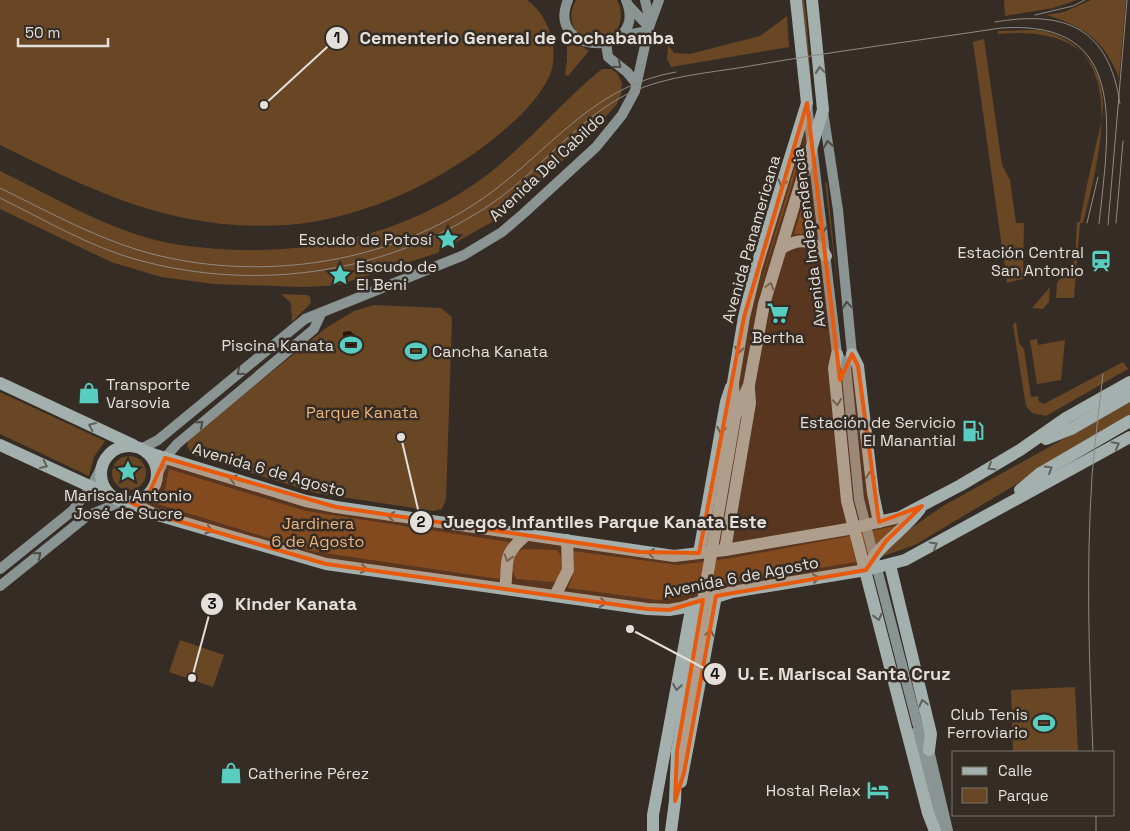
<svg xmlns="http://www.w3.org/2000/svg" width="1130" height="831" font-family="'Space Grotesk',sans-serif">
<style>
.green{fill:#694724}
.water{fill:#2b1300}
.lines{fill:none;stroke-linecap:round;stroke-linejoin:round}
.secondary{stroke:#8a9492;stroke-width:10}
.primary{stroke:#a3b0ae;stroke-width:12}
.tram{stroke:#8f8982;stroke-width:1}
.oneway{stroke:#4e4c46}
.oneway2{stroke:#61615c}
.marked{fill:#e8590c;fill-opacity:0.2;stroke:#e8590c;stroke-width:4;stroke-linejoin:round}
.labels{text-anchor:middle;dominant-baseline:central;stroke-width:5;stroke-linejoin:round;paint-order:stroke}
.street-label{font-size:16px;fill:#e4dfda;stroke:#352d25}
.poi-label{font-size:16px;fill:#e4dfda;stroke:#352d25;text-anchor:end}
.park-label{font-size:16px;fill:#eeb37b;stroke:#352d25}
.leader{fill:none;stroke:#e4dfda;stroke-width:2}
.callout-dot{fill:#e4dfda;stroke:#352d25;stroke-width:2}
.mark-label{font-size:15px;text-anchor:middle;font-weight:bold;fill:#111}
.callout-label{font-size:18px;text-anchor:middle;font-weight:bold;fill:#e4dfda;stroke:#352d25;stroke-width:5;stroke-linejoin:round;paint-order:stroke}
</style>
<rect width="100%" height="100%" fill="#352d25"/>
<g class="green">
<path d="M0,0H527C541,10 550,27 553,44C554,55 554,67 549,77C527,123 452,172 407,192C371,209 327,222 287,225C175,232 97,193 0,145Z"/>
<path d="M576,0H617C627,16 617,45 594,41C573,38 566,17 576,0Z"/>
<polygon points="802,0 804,0 806,13 812,96"/>
<polygon points="1004,0 1077,0 1053,8 1005,16"/>
<path d="M1091,0H1126L1119,78C1105,41 1084,26 1046,15L1064,12Z"/>
<polygon points="787,16 789,47 671,67 667,59 668,45 674,53 690,54 760,36"/>
<path d="M1038,30C1130,47 1100,155 1083,223H1080L1074,298H1056L1057,283L1075,260L1077,222H1080C1084,198 1089,174 1095,150C1098,135 1103,120 1103,105C1102,42 1050,29 998,34V31Z"/>
<polygon points="567,36 589,51 568,76 565,75 567,60"/>
<polygon points="984,39 1002,165 1010,180 1016,223 1024,223 1023,276 1026,278 1007,283 973,42"/>
<path d="M602,69H611L617,73L622,83L621,94L617,104L584,141L501,217L437,253L338,285L304,287L214,284L161,277L111,262L0,209V171C48,194 96,223 148,238C167,244 187,246 207,248C300,257 395,238 473,185C522,152 557,105 602,69Z"/>
<polygon points="801,146 804,146 756,299"/>
<polygon points="809,183 816,239 805,234 794,234"/>
<polygon points="825,183 827,183 839,298"/>
<polygon points="1050,287 1049,302 1043,309 1032,308"/>
<polygon points="281,294 307,295 310,297 311,303 292,322 291,303"/>
<polygon points="374,305 441,308 452,317 446,499 442,509 433,511 316,493 192,455 187,445 190,438 326,328 354,311"/>
<polygon points="1016,322 1019,343 1024,349 1031,397 1038,396 1039,402 1044,404 1123,362 1128,369 1046,416 1032,413 1026,406 1013,325"/>
<polygon points="1037,339 1038,345 1065,340 1061,380 1037,384 1030,340"/>
<polygon points="0,392 105,441 94,457 89,476 0,434"/>
<polygon points="1130,402 1130,416 915,545 875,559 887,545 943,506"/>
<circle cx="129" cy="473" r="17"/>
<polygon points="169,469 306,511 509,542 499,579 311,551 154,503 165,489"/>
<polygon points="900,525 867,559 861,533"/>
<polygon points="850,536 856,562 734,582 675,598 657,600 568,588 574,572 573,551 678,565 732,558"/>
<path d="M524,549L557,550C564,558 566,579 553,582C549,582 521,579 516,579L511,568L516,552Z"/>
<polygon points="180,640 224,655 213,687 169,672"/>
<polygon points="1075,687 1078,752 1013,752 1011,690"/>
</g>
<polygon class="water" points="350,331 355,335 359,347 355,355 350,356 344,347 343,332"/>
<g class="lines">
<g class="secondary">
<path d="M568,0C544,57 650,58 626,0"/>
<polyline points="645,0 650,21"/>
<polyline points="628,5 649,27"/>
<polyline points="620,36 648,31"/>
<polyline points="606,43 608,57 627,72 636,83"/>
<polyline points="807,104 837,354 846,367 859,499 917,723 929,750 948,831"/>
<polyline points="823,111 838,210 852,354 848,361"/>
<polyline points="141,449 158,440 305,319 464,255 502,232 523,214 596,147 622,115 635,91 649,27 659,0"/>
<polyline points="157,476 165,458 177,444 314,329 321,314"/>
<polyline points="0,569 72,511 91,487 104,462"/>
<polyline points="0,586 87,516 123,501"/>
<polyline points="916,732 938,830"/>
</g>
<g class="primary">
<path d="M782,248C800,237 814,239 826,256"/>
<polyline points="837,354 834,368 847,501 928,813 935,831"/>
<polyline points="852,354 858,366 873,493 879,522"/>
<polyline points="0,383 133,445"/>
<polyline points="736,414 749,385 764,304 823,110 812,0"/>
<polyline points="1046,439 1071,429 1130,395"/>
<polyline points="0,445 109,495"/>
<circle cx="129" cy="474" r="28"/>
<polyline points="146,452 306,501 336,507 674,556 725,550 848,529 900,517 961,485 1020,450 1066,418 1130,382"/>
<polyline points="1020,490 1039,474 1130,421"/>
<polyline points="130,502 154,514 326,564 647,609 669,610 681,608 732,592 866,570 905,560 1130,437"/>
<polyline points="725,550 750,403 749,389"/>
<polyline points="699,553 726,402 731,387"/>
<polyline points="890,565 931,734 929,750"/>
<path d="M866,570C878,544 903,532 920,509"/>
<path d="M505,589C509,560 501,557 526,535"/>
<polyline points="555,596 568,570 567,540"/>
<polyline points="681,782 716,596"/>
<polyline points="653,831 653,815 692,604"/>
<polyline points="671,831 675,801 677,751 735,416 733,383 744,317 756,268 807,103 796,0"/>
</g>
<g class="tram">
<polyline points="1035,15 1073,6 1085,0"/>
<path d="M995,22C1066,10 1109,28 1120,104"/>
<path d="M0,188C45,210 90,235 138,250C258,286 402,264 501,185C559,139 599,85 676,72"/>
<path d="M0,198C45,220 90,247 138,260C259,293 391,273 494,202C540,170 584,112 634,91C668,76 708,73 744,67C829,52 915,41 1001,28C1130,19 1109,128 1099,224"/>
<polyline points="1087,223 1098,177"/>
<polyline points="1116,223 1123,141"/>
<polyline points="1108,225 1127,0"/>
<path d="M1093,752C1089,660 1086,568 1092,476C1095,442 1099,408 1103,374"/>
<polyline points="1096,815 1096,831"/>
</g>
</g>
<defs><path id="oneway-chevron" d="M-2-3.5L2.5 0L-2 3.5" fill="none" stroke-width="1.6" stroke-linecap="round" stroke-linejoin="round" transform="scale(1.25)"/></defs>
<g class="oneway">
<use href="#oneway-chevron" transform="translate(618 65) rotate(39)"/>
<use href="#oneway-chevron" transform="translate(828 144) rotate(-99)"/>
<use href="#oneway-chevron" transform="translate(823 229) rotate(83)"/>
<use href="#oneway-chevron" transform="translate(847 305) rotate(-95)"/>
<use href="#oneway-chevron" transform="translate(240 372) rotate(140)"/>
<use href="#oneway-chevron" transform="translate(200 424) rotate(-40)"/>
<use href="#oneway-chevron" transform="translate(38 555) rotate(-39)"/>
</g>
<g class="oneway2">
<use href="#oneway-chevron" transform="translate(820 70) rotate(-95)"/>
<use href="#oneway-chevron" transform="translate(782 183) rotate(107)"/>
<use href="#oneway-chevron" transform="translate(770 286) rotate(-72)"/>
<use href="#oneway-chevron" transform="translate(739 350) rotate(99)"/>
<use href="#oneway-chevron" transform="translate(837 402) rotate(84)"/>
<use href="#oneway-chevron" transform="translate(92 426) rotate(-155)"/>
<use href="#oneway-chevron" transform="translate(721 430) rotate(100)"/>
<use href="#oneway-chevron" transform="translate(1116 445) rotate(-28)"/>
<use href="#oneway-chevron" transform="translate(44 465) rotate(25)"/>
<use href="#oneway-chevron" transform="translate(991 467) rotate(150)"/>
<use href="#oneway-chevron" transform="translate(1049 469) rotate(-30)"/>
<use href="#oneway-chevron" transform="translate(870 475) rotate(-97)"/>
<use href="#oneway-chevron" transform="translate(233 479) rotate(-163)"/>
<use href="#oneway-chevron" transform="translate(391 516) rotate(-172)"/>
<use href="#oneway-chevron" transform="translate(209 530) rotate(17)"/>
<use href="#oneway-chevron" transform="translate(934 545) rotate(-30)"/>
<use href="#oneway-chevron" transform="translate(651 553) rotate(-173)"/>
<use href="#oneway-chevron" transform="translate(508 558) rotate(107)"/>
<use href="#oneway-chevron" transform="translate(364 569) rotate(8)"/>
<use href="#oneway-chevron" transform="translate(816 578) rotate(-9)"/>
<use href="#oneway-chevron" transform="translate(603 603) rotate(8)"/>
<use href="#oneway-chevron" transform="translate(878 617) rotate(76)"/>
<use href="#oneway-chevron" transform="translate(710 633) rotate(-80)"/>
<use href="#oneway-chevron" transform="translate(677 687) rotate(100)"/>
<use href="#oneway-chevron" transform="translate(923 703) rotate(-104)"/>
</g>
<path class="marked" d="M807,103L840,380L852,354L858,366L879,522L922,506L886,541L866,570L716,596L684,773L675,801L677,751L703,600L669,610L647,609L326,564L154,514L130,502L149,493L165,458L336,507L640,552L699,553L744,317Z"/>
<defs>
<g id="sight-bare" transform="scale(1.725)"><path d="M0-6L1.8-2.2L6-1.7L2.9 1.2L3.7 5.4L0 3.3L-3.7 5.4L-2.9 1.2L-6-1.7L-1.8-2.2Z" fill="#58cec0" stroke="#352d25" stroke-width="2.5" paint-order="stroke"/></g>
<g id="station-bare" transform="scale(1.725)"><path d="M-3-6H3Q5-6 5-4V2Q5 4 3 4L4.5 6H3L1.5 4h-3L-3 6H-4.5L-3 4Q-5 4-5 2V-4Q-5-6-3-6ZM-3.5-4v3h7v-3ZM-3.5 1v1.5H-2V1ZM2 1v1.5H3.5V1Z" fill="#58cec0" stroke="#352d25" stroke-width="2.5" paint-order="stroke"/></g>
<g id="supermarket-bare" transform="scale(1.725)"><path d="M-6-5.5h2.5l.6 2H6L4.5 2H-2.5L-4.4-4H-6ZM-1.5 3.2a1.3 1.3 0 1 0 .1 0ZM3 3.2a1.3 1.3 0 1 0 .1 0Z" fill="#58cec0" stroke="#352d25" stroke-width="2.5" paint-order="stroke"/></g>
<g id="stadium-bare" transform="scale(1.725)"><path d="M0-5a6.5 5 0 1 0 0 10a6.5 5 0 1 0 0-10ZM-3.5-1.8h7v3.6h-7Z" fill="#58cec0" stroke="#352d25" stroke-width="2.5" paint-order="stroke"/></g>
<g id="shop-bare" transform="scale(1.725)"><path d="M-5-2.5h2.3a2.7 3.5 0 0 1 5.4 0H5L5.5 6h-11ZM-1.5-2.5h3a1.5 2.3 0 0 0-3 0Z" fill="#58cec0" stroke="#352d25" stroke-width="2.5" paint-order="stroke"/></g>
<g id="fuel-bare" transform="scale(1.725)"><path d="M-5.5-6h7V0h2V4h1.3V-2.5L3-4.5l.8-.8L6-3V5H2.5V1h-1V6h-7ZM-4.2-4.7v3.2H.2V-4.7Z" fill="#58cec0" stroke="#352d25" stroke-width="2.5" paint-order="stroke"/></g>
<g id="hotel-bare" transform="scale(1.725)"><path d="M-6-4.5h1.5V1H6V5H4.5V3h-9V5H-6ZM-4 0a1.8 1.8 0 1 1 3.6 0ZM.5 0V-2.5h3Q6-2.5 6 0Z" fill="#58cec0" stroke="#352d25" stroke-width="2.5" paint-order="stroke"/></g>
</defs>
<g fill-rule="evenodd">
<use href="#sight-bare" x="448" y="239"/>
<use href="#station-bare" x="1101" y="261"/>
<use href="#sight-bare" x="340" y="275"/>
<use href="#supermarket-bare" x="778" y="313"/>
<use href="#stadium-bare" x="351" y="345"/>
<use href="#stadium-bare" x="416" y="351"/>
<use href="#shop-bare" x="89" y="393"/>
<use href="#fuel-bare" x="973" y="431"/>
<use href="#sight-bare" x="128" y="471"/>
<use href="#stadium-bare" x="1044" y="723"/>
<use href="#shop-bare" x="231" y="773"/>
<use href="#hotel-bare" x="878" y="790"/>
</g>
<g class="labels">
<g class="street-label">
<text transform="translate(547 167) rotate(-43)">Avenida Del Cabildo</text>
<text transform="translate(809 238) rotate(-97)">Avenida Independencia</text>
<text transform="translate(751 239) rotate(-74)">Avenida Panamericana</text>
<text transform="translate(269 470) rotate(16)">Avenida 6 de Agosto</text>
<text transform="translate(741 577) rotate(-11)">Avenida 6 de Agosto</text>
</g>
<g class="poi-label">
<text x="432" y="239">Escudo de Potosí</text>
<text x="1084" y="252">Estación Central<tspan x="1084" dy="18">San Antonio</tspan></text>
<text x="356" y="266" text-anchor="start">Escudo de<tspan x="356" dy="18">El Beni</tspan></text>
<text x="778" y="337" text-anchor="middle">Bertha</text>
<text x="334" y="345">Piscina Kanata</text>
<text x="432" y="351" text-anchor="start">Cancha Kanata</text>
<text x="106" y="384" text-anchor="start">Transporte<tspan x="106" dy="18">Varsovia</tspan></text>
<text x="956" y="422">Estación de Servicio<tspan x="956" dy="18">El Manantial</tspan></text>
<text x="128" y="495" text-anchor="middle">Mariscal Antonio<tspan x="128" dy="18">José de Sucre</tspan></text>
<text x="1028" y="714">Club Tenis<tspan x="1028" dy="18">Ferroviario</tspan></text>
<text x="248" y="773" text-anchor="start">Catherine Pérez</text>
<text x="861" y="790">Hostal Relax</text>
</g>
<g class="park-label">
<text x="362" y="412">Parque Kanata</text>
<text x="318" y="523">Jardinera<tspan x="318" dy="18">6 de Agosto</tspan></text>
</g>
</g>
<path class="leader" d="M264 105L337 38M401 437L421 522M192 678L212 604M630 629L715 674"/>
<g class="callout-dot">
<circle cx="264" cy="105" r="5"/>
<circle cx="401" cy="437" r="5"/>
<circle cx="192" cy="678" r="5"/>
<circle cx="630" cy="629" r="5"/>
<circle cx="337" cy="38" r="12"/>
<circle cx="421" cy="522" r="12"/>
<circle cx="212" cy="604" r="12"/>
<circle cx="715" cy="674" r="12"/>
</g>
<g class="mark-label">
<text x="337" y="43">1</text>
<text x="421" y="527">2</text>
<text x="212" y="609">3</text>
<text x="715" y="679">4</text>
</g>
<g class="callout-label">
<text x="517" y="44">Cementerio General de Cochabamba</text>
<text x="605" y="528">Juegos Infantiles Parque Kanata Este</text>
<text x="296" y="610">Kinder Kanata</text>
<text x="844" y="680">U. E. Mariscal Santa Cruz</text>
</g>
<rect x="952" y="751" width="162" height="65" fill="#352d25" stroke="#7b746d"/>
<rect x="962" y="767" width="25" height="8" fill="#a3b0ae" stroke="#7b746d"/>
<text x="998" y="776" font-size="15" fill="#e4dfda">Calle</text>
<rect x="962" y="788" width="25" height="15" fill="#694724" stroke="#7b746d"/>
<text x="998" y="801" font-size="15" fill="#e4dfda">Parque</text>
<path d="M18 38v8h90v-8" fill="none" stroke="#e4dfda" stroke-width="2.5"/>
<text x="25" y="38" font-size="15" fill="#e4dfda" stroke="#352d25" stroke-width="4" paint-order="stroke">50 m</text>
</svg>
